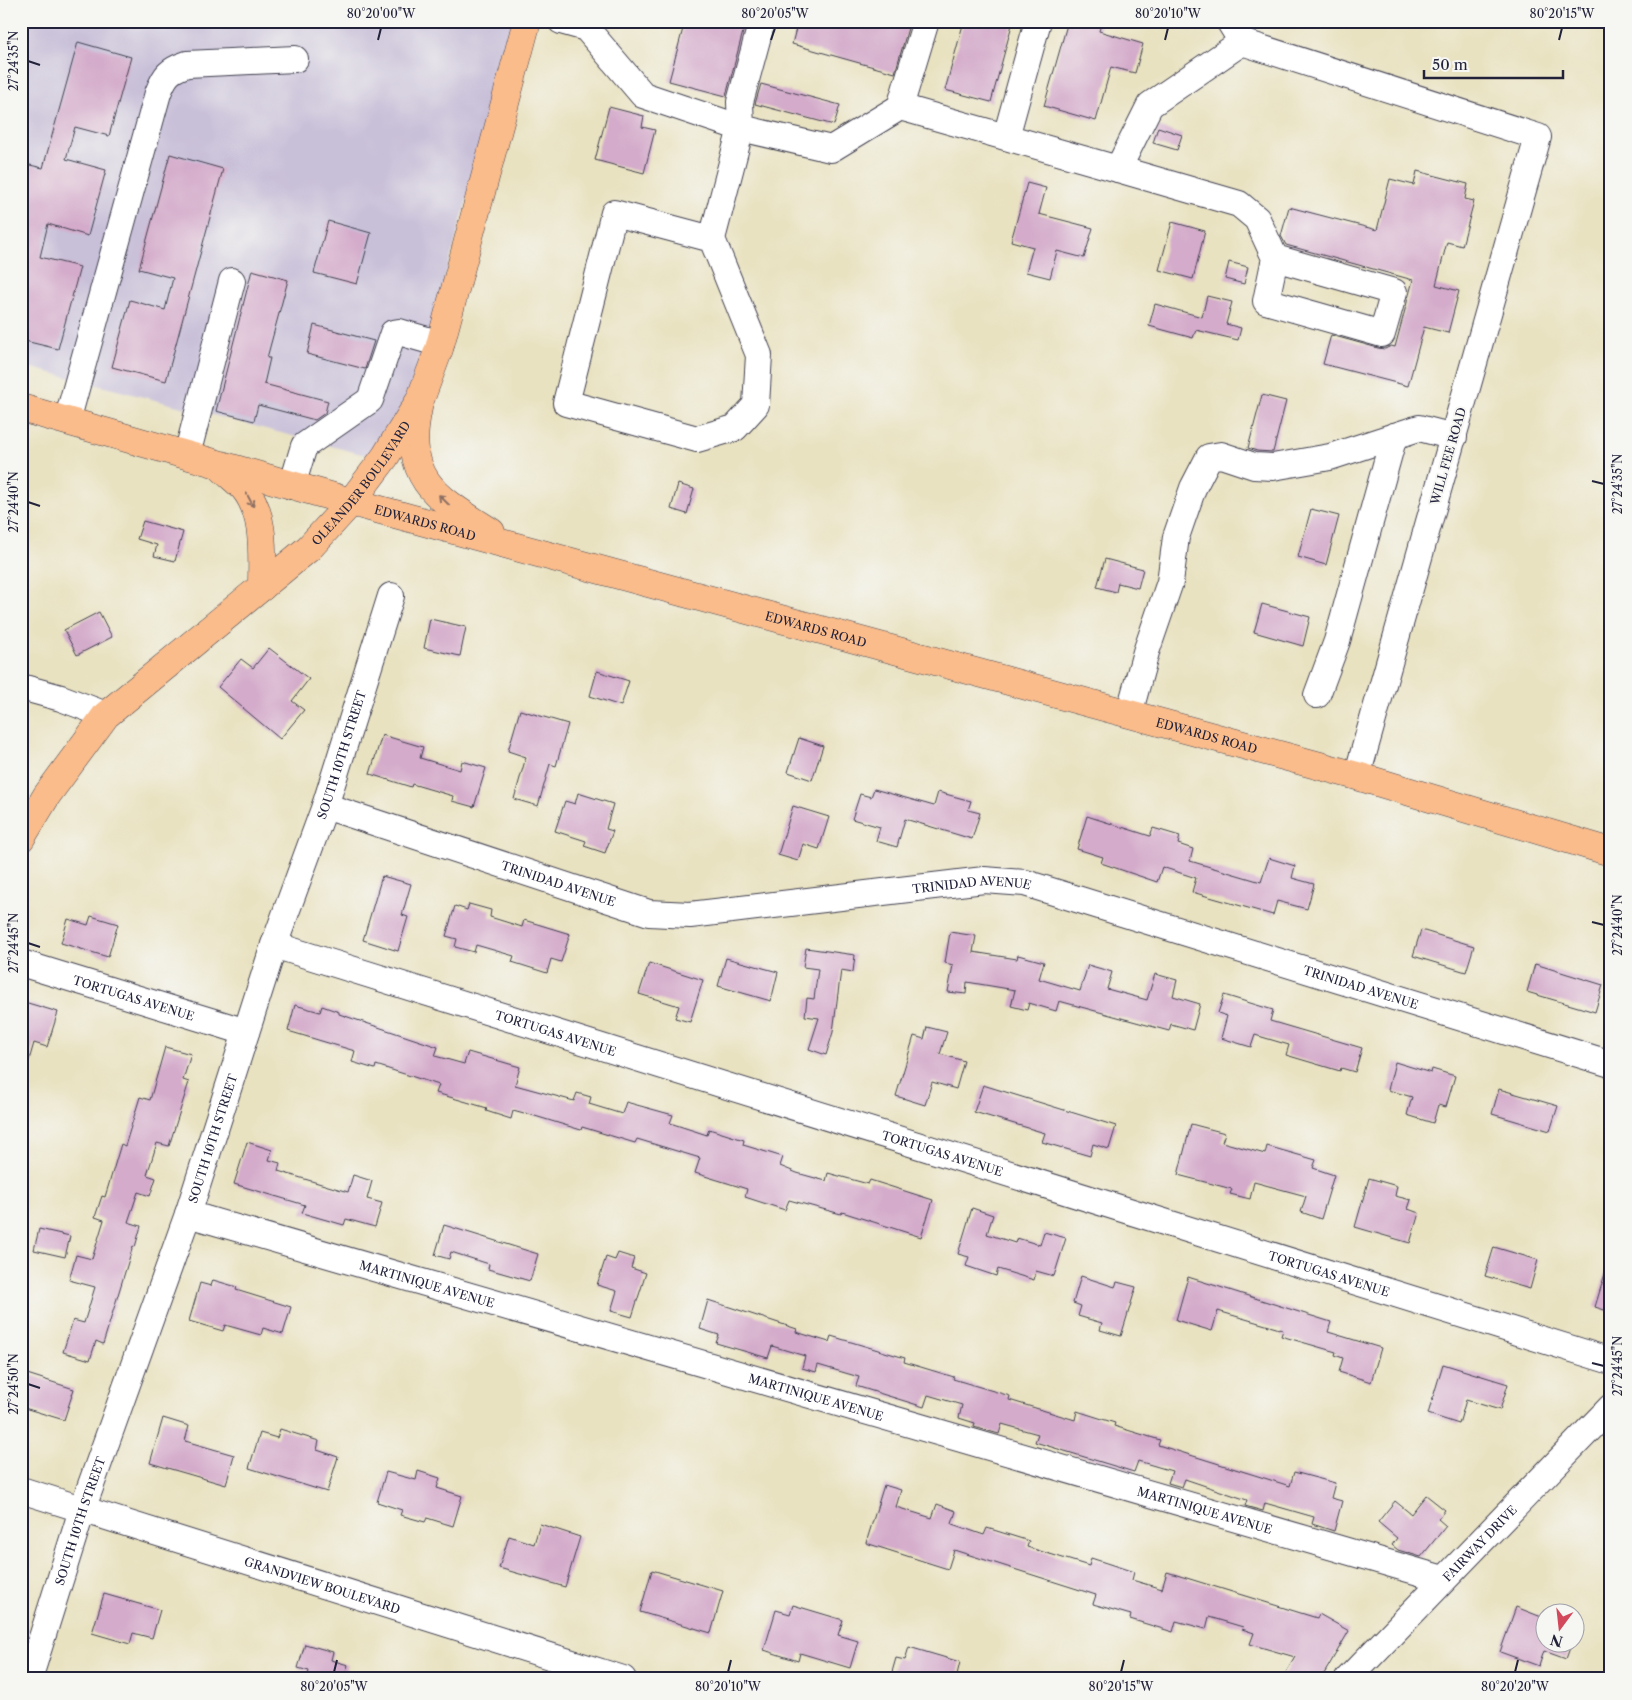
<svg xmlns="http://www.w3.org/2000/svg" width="1632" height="1700" font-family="'Libre Caslon Text',serif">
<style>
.industrial{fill:#c8bfd8}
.building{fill:#d4abcb}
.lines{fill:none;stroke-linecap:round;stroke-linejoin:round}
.minor-casing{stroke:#403f4f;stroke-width:28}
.major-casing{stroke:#403f4f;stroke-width:29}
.minor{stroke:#fff;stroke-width:26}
.major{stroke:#fabc8b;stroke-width:28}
.oneway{stroke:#8e6f63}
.ticks{fill:none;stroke:#22223b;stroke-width:2}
.labels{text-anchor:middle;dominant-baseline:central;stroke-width:4;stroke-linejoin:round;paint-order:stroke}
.street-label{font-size:12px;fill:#22223b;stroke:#f6f6f2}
.neatline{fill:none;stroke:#22223b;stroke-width:2}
.ticks-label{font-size:12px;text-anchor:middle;fill:#22223b}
</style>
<rect width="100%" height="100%" fill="#f6f6f2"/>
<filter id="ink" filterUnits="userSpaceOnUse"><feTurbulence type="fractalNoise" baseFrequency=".02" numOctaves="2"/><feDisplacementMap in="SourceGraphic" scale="10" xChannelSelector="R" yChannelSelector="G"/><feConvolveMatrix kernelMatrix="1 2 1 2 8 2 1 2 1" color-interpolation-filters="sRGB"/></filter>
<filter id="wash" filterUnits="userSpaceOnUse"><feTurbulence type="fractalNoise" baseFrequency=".0096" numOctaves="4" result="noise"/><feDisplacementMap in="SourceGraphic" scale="20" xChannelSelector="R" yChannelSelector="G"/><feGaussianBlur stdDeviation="1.12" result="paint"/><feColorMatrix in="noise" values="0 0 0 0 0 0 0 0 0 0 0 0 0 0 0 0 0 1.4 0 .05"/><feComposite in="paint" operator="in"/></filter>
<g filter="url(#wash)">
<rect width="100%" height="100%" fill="#e9e2c1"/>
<polygon class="industrial" points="21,21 517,21 414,388 373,457 21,365"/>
<g id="blocks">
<g class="building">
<polygon points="685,21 733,21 745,24 726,96 669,81"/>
<polygon points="798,21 910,21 895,73 792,44"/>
<polygon points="964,21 1013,21 991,102 945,90"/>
<polygon points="1068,21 1102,21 1099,31 1143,44 1135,73 1111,67 1096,121 1044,106"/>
<polygon points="78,42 131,57 109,136 75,127 66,159 106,170 88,236 48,224 40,257 80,267 58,349 21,340 21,163 43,168"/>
<polygon points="761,84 840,105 834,125 755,104"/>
<polygon points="609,107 644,116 642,127 655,130 644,173 595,160"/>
<polygon points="1158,127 1182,135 1177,150 1153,143"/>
<polygon points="170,154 223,169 166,381 112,367 130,300 165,310 173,278 139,269"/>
<polygon points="1417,171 1468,184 1465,199 1474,201 1462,246 1447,242 1436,285 1459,291 1448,333 1424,327 1408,386 1323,364 1331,335 1378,348 1385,349 1391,346 1395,347 1413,280 1286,245 1281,236 1289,207 1377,230 1390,179 1414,185"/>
<polygon points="1027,183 1046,188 1039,214 1093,228 1084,258 1057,251 1050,278 1026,272 1033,247 1011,241"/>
<polygon points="328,221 371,233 357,284 314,273"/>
<polygon points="1172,222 1205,231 1193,279 1159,270"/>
<polygon points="1229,262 1248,267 1244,284 1225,279"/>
<polygon points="252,270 288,280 267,358 270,358 264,384 328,401 325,413 315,420 258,405 254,421 216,411"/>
<polygon points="1207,296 1232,302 1226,324 1241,328 1238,340 1196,330 1193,338 1149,326 1155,304 1202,317"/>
<polygon points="314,325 374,341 365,369 307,354"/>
<polygon points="1262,395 1286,401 1273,452 1257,451 1248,448"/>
<polygon points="678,484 694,489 687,514 671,509"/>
<polygon points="1311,509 1339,516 1326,565 1298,557"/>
<polygon points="143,521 183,532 175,561 154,556 157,545 137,539"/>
<polygon points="1105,559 1143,569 1138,588 1118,583 1116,592 1097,587"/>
<polygon points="1262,604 1310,617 1303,646 1254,632"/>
<polygon points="99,612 112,637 77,655 64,630"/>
<polygon points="430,619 466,627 460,656 424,648"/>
<polygon points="269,648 309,679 292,701 304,710 280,739 218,687 241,659 253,668"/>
<polygon points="597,671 629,681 621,706 590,696"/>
<polygon points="520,710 568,724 556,766 550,764 538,806 514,799 526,757 508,751"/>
<polygon points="382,735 423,747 420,758 460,770 462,761 486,768 474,807 452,801 453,796 412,784 411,787 370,774"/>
<polygon points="799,738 823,746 812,780 788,772"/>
<polygon points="874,789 934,806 938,792 971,801 968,810 980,813 972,839 905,819 897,847 876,841 880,827 852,819 860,794 871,797"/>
<polygon points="578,793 613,804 606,829 613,831 605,853 584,846 586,841 555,831 565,801 575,804"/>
<polygon points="793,806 829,817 819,849 803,844 798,861 778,855"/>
<polygon points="1087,816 1150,836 1153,828 1180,836 1178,844 1193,849 1190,861 1261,882 1269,858 1295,866 1292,878 1314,884 1307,909 1277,901 1273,915 1192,892 1196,878 1162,867 1157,882 1101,863 1103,857 1077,849"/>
<polygon points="382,876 411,884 402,915 408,917 398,951 363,940"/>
<polygon points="469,904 491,910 490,917 522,927 524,920 570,934 561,962 551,959 547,973 512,962 514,956 476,945 474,952 455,947 457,939 446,936 455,906 467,910"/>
<polygon points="91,916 118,924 108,957 61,943 68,919 88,925"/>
<polygon points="1421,930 1474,946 1466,972 1413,956"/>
<polygon points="950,932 976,936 973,952 1017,959 1018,955 1044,962 1039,979 1080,991 1088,965 1112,972 1107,989 1147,1000 1155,974 1177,980 1173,996 1200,1004 1193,1030 1171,1024 1169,1031 1059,1001 1056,1011 1029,1003 1027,1010 1011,1006 1015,990 967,982 966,994 948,992 953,965 945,963"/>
<polygon points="806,948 855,955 853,972 841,970 833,1032 826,1055 809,1049 819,1018 805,1016 807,998 814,999 818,969 803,967"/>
<polygon points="726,958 778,972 771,1001 718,986"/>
<polygon points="649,963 703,980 690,1022 675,1018 679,1006 639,994"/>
<polygon points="1535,964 1603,985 1595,1012 1527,992"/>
<polygon points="1224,995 1273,1010 1270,1021 1362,1048 1355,1072 1341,1068 1340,1071 1286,1055 1289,1045 1255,1035 1251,1047 1221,1038 1227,1016 1218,1013"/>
<polygon points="21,1001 58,1012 47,1047 34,1043 25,1074 21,1073"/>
<polygon points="295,1005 320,1012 322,1006 339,1012 339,1014 438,1047 435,1056 464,1064 468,1052 520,1067 515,1085 574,1101 577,1093 591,1097 589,1104 622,1114 626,1102 673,1115 670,1123 707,1135 709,1129 744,1140 743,1145 783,1157 780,1166 797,1173 826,1181 828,1173 868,1184 870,1180 933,1200 921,1237 842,1212 841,1214 789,1200 785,1210 745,1197 747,1189 695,1173 700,1158 637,1139 635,1143 582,1127 581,1130 525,1113 524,1114 513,1111 511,1119 486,1111 487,1108 436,1093 439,1085 376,1065 375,1069 352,1062 355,1051 288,1031"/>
<polygon points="927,1027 947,1032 940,1054 964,1061 956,1089 932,1082 925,1105 896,1096 914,1036 924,1039"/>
<polygon points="165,1047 191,1054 183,1080 189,1082 169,1146 157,1143 147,1175 156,1178 150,1196 138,1192 128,1222 141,1226 135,1247 133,1246 103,1344 96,1341 90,1360 63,1352 73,1320 84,1323 95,1287 69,1280 76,1255 92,1259 104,1220 95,1217 102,1196 105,1197 121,1144 125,1146 140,1097 150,1100"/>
<polygon points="1395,1062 1431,1073 1432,1069 1455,1076 1446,1107 1438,1105 1433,1123 1407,1115 1412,1097 1388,1090"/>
<polygon points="983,1085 1116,1126 1109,1149 1093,1144 1090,1156 1042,1142 1045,1133 974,1112"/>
<polygon points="1499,1089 1558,1106 1550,1131 1492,1114"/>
<polygon points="1191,1124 1225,1133 1222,1142 1265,1154 1267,1146 1316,1160 1313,1168 1334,1175 1321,1219 1301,1212 1306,1196 1254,1182 1250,1199 1230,1194 1232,1189 1178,1175"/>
<polygon points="247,1142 272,1150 269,1160 280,1163 278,1171 348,1192 353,1175 372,1181 367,1199 382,1203 375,1227 346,1219 344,1225 302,1213 305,1205 234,1184"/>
<polygon points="1369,1178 1397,1186 1395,1196 1411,1200 1408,1209 1419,1213 1410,1243 1355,1227"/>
<polygon points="972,1208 993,1215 987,1234 1015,1243 1017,1238 1040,1245 1044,1232 1066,1238 1054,1276 1036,1271 1034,1280 998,1269 996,1276 966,1266 969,1257 958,1254"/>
<polygon points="444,1225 538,1254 530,1281 488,1269 489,1264 451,1252 449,1259 435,1255"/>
<polygon points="39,1229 70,1236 65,1257 34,1250"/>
<polygon points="1494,1247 1538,1260 1530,1289 1485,1276"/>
<polygon points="618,1253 634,1258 631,1268 646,1273 632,1317 611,1311 617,1291 597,1285 606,1257 615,1260"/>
<polygon points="1607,1267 1611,1268 1611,1312 1595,1307"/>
<polygon points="1081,1276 1115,1287 1117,1282 1136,1287 1121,1336 1100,1330 1102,1323 1078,1316 1081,1306 1073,1303"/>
<polygon points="1188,1277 1331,1322 1328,1332 1381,1348 1371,1382 1339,1372 1343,1358 1335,1355 1336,1352 1281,1336 1283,1330 1218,1311 1212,1331 1176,1320"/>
<polygon points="213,1280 237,1287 236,1290 291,1307 283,1334 263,1328 261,1335 225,1325 223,1331 189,1321 200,1283 211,1286"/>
<polygon points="708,1300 797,1329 796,1332 829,1342 831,1336 905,1358 904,1362 954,1377 953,1379 1010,1396 1009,1400 1075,1420 1077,1411 1115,1423 1114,1426 1160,1440 1158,1445 1290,1486 1294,1472 1335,1483 1331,1498 1342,1501 1334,1531 1312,1524 1314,1517 1265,1503 1263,1511 1245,1506 1247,1500 1185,1479 1182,1487 1168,1483 1172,1471 1138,1461 1134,1472 1035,1442 1038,1434 1002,1424 999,1434 974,1427 975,1423 959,1418 962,1405 928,1395 924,1407 856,1386 859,1377 818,1365 816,1372 802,1368 805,1356 772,1346 768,1358 716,1343 719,1335 700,1329"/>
<polygon points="1443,1364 1508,1384 1500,1410 1466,1400 1459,1424 1428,1414"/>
<polygon points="21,1372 74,1389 64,1420 21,1407"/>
<polygon points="163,1418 189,1426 185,1441 234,1455 226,1485 150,1463"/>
<polygon points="280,1429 319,1441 317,1450 338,1457 327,1492 249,1468 260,1433 277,1438"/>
<polygon points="418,1471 440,1478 437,1488 462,1496 453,1526 427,1518 425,1522 400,1515 402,1510 377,1502 386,1472 416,1480"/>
<polygon points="884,1485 901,1490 896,1507 932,1518 937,1504 956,1511 952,1524 984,1535 987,1528 1029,1541 1027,1547 1089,1566 1091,1558 1134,1572 1132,1580 1162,1589 1167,1572 1317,1618 1319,1614 1349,1631 1321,1679 1282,1679 1295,1657 1250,1644 1254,1633 1242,1629 1243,1627 1209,1617 1206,1629 1176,1621 1173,1632 1130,1619 1131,1615 1093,1604 1096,1595 954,1550 948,1569 866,1543"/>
<polygon points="1426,1495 1445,1510 1438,1519 1446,1526 1421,1557 1398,1550 1392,1545 1397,1538 1378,1522 1395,1501 1411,1514"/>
<polygon points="540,1524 580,1537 565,1587 499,1568 509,1536 534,1544"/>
<polygon points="652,1570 723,1591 711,1633 640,1612"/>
<polygon points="104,1594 160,1610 152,1638 133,1633 130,1644 92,1633"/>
<polygon points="793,1605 843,1620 838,1635 858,1641 850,1668 800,1653 798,1661 764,1650 776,1610 790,1614"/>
<polygon points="1516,1607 1544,1618 1544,1642 1572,1642 1566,1659 1544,1651 1539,1666 1500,1652"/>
<polygon points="305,1644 333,1652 331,1660 348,1665 344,1679 307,1679 309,1671 298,1668"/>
<polygon points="909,1647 960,1662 956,1679 890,1679 896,1658 905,1660"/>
</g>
</g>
</g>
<g filter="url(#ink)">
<use href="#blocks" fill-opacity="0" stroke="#403f4f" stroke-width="1"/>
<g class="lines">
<g class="minor-casing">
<g id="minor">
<polyline points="561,21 586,28 643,95 741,128 712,239 759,355 756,405 735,428 697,439 566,403 614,213 712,239"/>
<polyline points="762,21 740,102 741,128 831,149 900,107 926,21"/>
<polyline points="1242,42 1538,137 1357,776"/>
<polyline points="900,107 1118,169 1150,105 1242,42 1229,21"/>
<polyline points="1006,137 1038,21"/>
<polyline points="1118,169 1239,204 1257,219 1275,258 1394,292 1382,334 1266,301 1275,258"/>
<path d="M67,421L158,93C165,75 169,70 187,64L295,59"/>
<polyline points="187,455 232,281"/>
<polyline points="292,486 304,446 370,400 393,333 399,332 441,344"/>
<polyline points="21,687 61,698 106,715"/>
<polyline points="1317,695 1337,641 1394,436"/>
<polyline points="1129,714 1146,652 1170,582 1176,537 1193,488 1209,457 1221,455 1254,466 1273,467 1330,457 1419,428 1454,437"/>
<path id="s1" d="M325,806L649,913L690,915L984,880L1025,883L1611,1064"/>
<path id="s2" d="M274,945L1611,1361"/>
<path id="s3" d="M21,963L246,1032"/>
<path id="s4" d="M188,1214L1443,1579"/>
<path id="s5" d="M21,1490L623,1679"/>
<path id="s6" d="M29,1679L82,1510L188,1214L274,945L325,806L391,596"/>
<path id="s7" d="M1348,1679L1611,1407"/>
</g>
</g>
<g class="major-casing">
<g id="major">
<path id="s8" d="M21,408L351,502L1357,776L1611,852"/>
<path d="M418,408C403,480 436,497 491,532"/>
<path d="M221,467C228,474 237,481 244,488C266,515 262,555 262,587"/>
<path id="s9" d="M21,838L47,795L106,715L309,548L351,502L385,457L420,400L439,349L527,21"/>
</g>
</g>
<use href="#minor" class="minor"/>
<use href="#major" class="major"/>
</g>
<defs><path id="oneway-shaft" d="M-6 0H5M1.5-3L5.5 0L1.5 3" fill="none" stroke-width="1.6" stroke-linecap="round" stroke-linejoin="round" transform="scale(1.25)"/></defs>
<g class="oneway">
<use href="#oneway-shaft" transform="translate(250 500) rotate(62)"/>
<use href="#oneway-shaft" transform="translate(444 500) rotate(-135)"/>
</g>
</g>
<path class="ticks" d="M378,40L381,28M771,40L775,28M1165,40L1168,28M1559,40L1562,28M28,61L40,65M1592,481L1604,484M28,502L40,506M1592,922L1604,925M28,943L40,947M1592,1363L1604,1366M28,1384L40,1388M334,1672L337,1660M728,1672L731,1660M1121,1672L1124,1660M1515,1672L1518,1660"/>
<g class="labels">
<g class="street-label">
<text transform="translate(1448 456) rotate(-74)">WILL FEE ROAD</text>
<text stroke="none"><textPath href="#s9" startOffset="496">OLEANDER BOULEVARD</textPath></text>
<text stroke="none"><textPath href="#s8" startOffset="420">EDWARDS ROAD</textPath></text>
<text stroke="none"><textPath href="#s8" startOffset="825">EDWARDS ROAD</textPath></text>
<text stroke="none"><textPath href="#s8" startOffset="1230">EDWARDS ROAD</textPath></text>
<text stroke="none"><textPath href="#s6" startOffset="976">SOUTH 10TH STREET</textPath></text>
<text stroke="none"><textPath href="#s1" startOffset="246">TRINIDAD AVENUE</textPath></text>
<text stroke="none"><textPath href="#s1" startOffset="666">TRINIDAD AVENUE</textPath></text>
<text stroke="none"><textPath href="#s1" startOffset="1071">TRINIDAD AVENUE</textPath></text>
<text stroke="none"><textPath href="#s3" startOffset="118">TORTUGAS AVENUE</textPath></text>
<text stroke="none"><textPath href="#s2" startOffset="295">TORTUGAS AVENUE</textPath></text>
<text stroke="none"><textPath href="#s6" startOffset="571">SOUTH 10TH STREET</textPath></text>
<text stroke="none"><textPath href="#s2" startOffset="700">TORTUGAS AVENUE</textPath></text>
<text stroke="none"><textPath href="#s2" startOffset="1105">TORTUGAS AVENUE</textPath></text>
<text stroke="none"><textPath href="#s4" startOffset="249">MARTINIQUE AVENUE</textPath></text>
<text stroke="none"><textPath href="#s4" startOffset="654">MARTINIQUE AVENUE</textPath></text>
<text stroke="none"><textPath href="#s4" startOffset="1059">MARTINIQUE AVENUE</textPath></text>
<text stroke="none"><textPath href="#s6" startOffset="166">SOUTH 10TH STREET</textPath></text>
<text stroke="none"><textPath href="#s7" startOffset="189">FAIRWAY DRIVE</textPath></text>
<text stroke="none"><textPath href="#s5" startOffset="316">GRANDVIEW BOULEVARD</textPath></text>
</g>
</g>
<rect width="1632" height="1700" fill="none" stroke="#f6f6f2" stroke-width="55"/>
<g transform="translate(1560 1628) rotate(195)"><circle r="24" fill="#f6f6f2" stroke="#a1a1a9"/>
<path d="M0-4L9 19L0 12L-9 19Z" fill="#d1495b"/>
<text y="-8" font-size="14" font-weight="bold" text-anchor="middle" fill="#22223b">N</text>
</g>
<path d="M1424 70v8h139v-8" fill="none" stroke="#22223b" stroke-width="2.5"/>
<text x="1432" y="70" font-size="15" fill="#22223b" stroke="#f6f6f2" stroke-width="4" paint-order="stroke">50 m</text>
<rect x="28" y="28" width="1576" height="1644" class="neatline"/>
<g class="ticks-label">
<text x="381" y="18">80°20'00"W</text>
<text x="775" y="18">80°20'05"W</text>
<text x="1168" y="18">80°20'10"W</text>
<text x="1562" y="18">80°20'15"W</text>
<text transform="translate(14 61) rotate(-90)" y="4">27°24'35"N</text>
<text transform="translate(1618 484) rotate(-90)" y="4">27°24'35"N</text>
<text transform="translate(14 502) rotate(-90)" y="4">27°24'40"N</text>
<text transform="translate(1618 925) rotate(-90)" y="4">27°24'40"N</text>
<text transform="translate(14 943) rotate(-90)" y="4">27°24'45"N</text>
<text transform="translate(1618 1366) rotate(-90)" y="4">27°24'45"N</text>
<text transform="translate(14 1384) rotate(-90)" y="4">27°24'50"N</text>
<text x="334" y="1691">80°20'05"W</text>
<text x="728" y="1691">80°20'10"W</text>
<text x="1121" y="1691">80°20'15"W</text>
<text x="1515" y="1691">80°20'20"W</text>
</g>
</svg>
